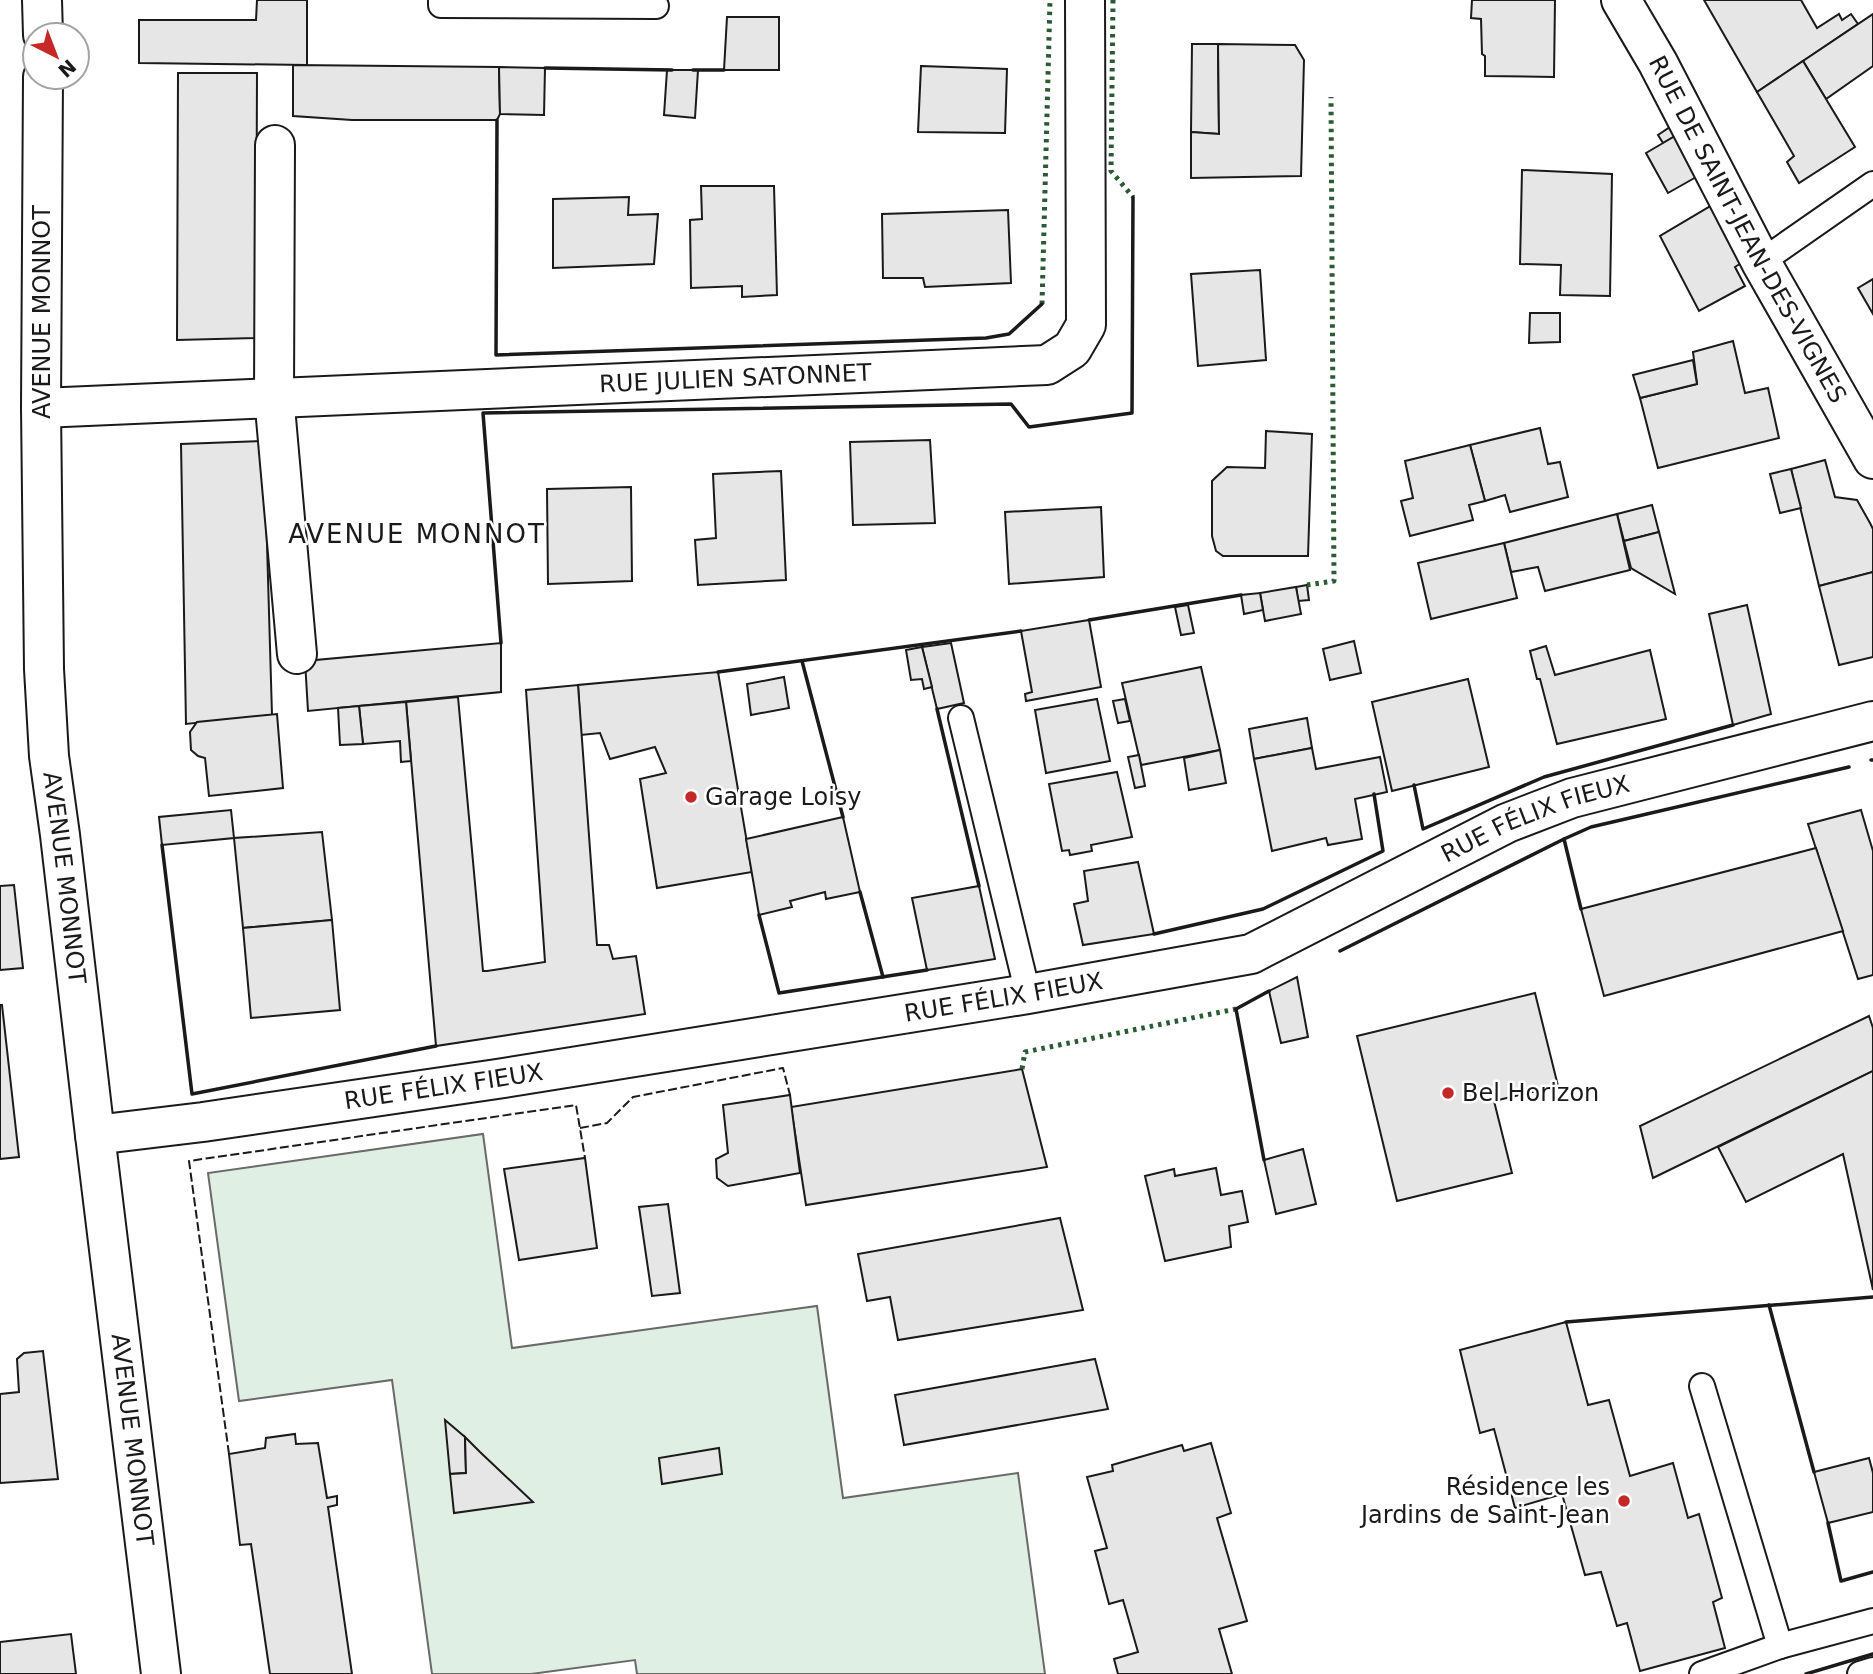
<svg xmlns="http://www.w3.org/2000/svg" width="1873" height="1674" font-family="'DejaVu Sans',sans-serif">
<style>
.green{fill:#e0efe3;stroke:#6a6a6a;stroke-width:2}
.building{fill:#e6e6e6;stroke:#1a1a1a;stroke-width:2}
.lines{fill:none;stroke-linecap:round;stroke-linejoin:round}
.lane-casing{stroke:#1a1a1a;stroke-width:28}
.street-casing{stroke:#1a1a1a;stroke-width:42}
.secondary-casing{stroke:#1a1a1a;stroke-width:42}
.lane{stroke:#fff;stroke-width:24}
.street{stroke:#fff;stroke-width:38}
.secondary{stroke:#fff;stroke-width:38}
.hedge{stroke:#2b5a34;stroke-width:5;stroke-dasharray:3.5 5;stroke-linecap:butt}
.fence{stroke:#1a1a1a;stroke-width:2;stroke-dasharray:9 3.5;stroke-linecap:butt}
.wall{stroke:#1a1a1a;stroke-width:3.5}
.poi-dot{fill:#c62828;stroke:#fff;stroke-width:2.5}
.labels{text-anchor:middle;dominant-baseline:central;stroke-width:5;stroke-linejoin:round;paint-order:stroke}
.street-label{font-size:24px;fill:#1a1a1a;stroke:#fff}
.poi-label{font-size:24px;fill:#1a1a1a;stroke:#fff;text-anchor:start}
.neighbourhood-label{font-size:26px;letter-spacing:2px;fill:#1a1a1a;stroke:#fff}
</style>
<rect width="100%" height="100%" fill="#fff"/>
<polygon class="green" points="483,1134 512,1348 817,1306 843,1498 1018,1473 1045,1674 637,1674 635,1660 531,1674 432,1674 392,1380 239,1401 208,1173"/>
<g class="building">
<polygon points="257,0 307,0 307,65 139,63 139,20 256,20"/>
<polygon points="1472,0 1555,0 1554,77 1485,76 1485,56 1482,54 1481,19 1471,18"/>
<polygon points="1704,0 1801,0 1817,28 1839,14 1842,20 1851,14 1858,24 1757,92"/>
<polygon points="1873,14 1873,66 1826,99 1803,61"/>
<polygon points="727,17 779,17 779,70 724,70"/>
<polygon points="1192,44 1218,44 1219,134 1191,132"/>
<polygon points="1218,44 1295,45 1304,60 1301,176 1191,178 1191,132 1219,134"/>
<polygon points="1803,61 1855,147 1799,183 1787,162 1794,156 1757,92"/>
<polygon points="293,65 499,67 500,114 497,120 352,120 293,116"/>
<polygon points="921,66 1007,69 1005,133 918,132"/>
<polygon points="499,67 545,68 544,115 500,114"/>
<polygon points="667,70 698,70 695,118 664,115"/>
<polygon points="178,73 257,73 256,338 177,340"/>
<polygon points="1670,127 1675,136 1663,143 1658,135"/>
<polygon points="1675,136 1698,176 1668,193 1646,153"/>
<polygon points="1522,170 1612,174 1610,296 1560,295 1561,265 1520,264"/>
<polygon points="701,186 774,186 777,295 742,297 742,286 691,288 690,220 702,219"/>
<polygon points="629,197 628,215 658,214 654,264 553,268 553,199"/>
<polygon points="1714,204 1746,260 1735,267 1745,286 1699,311 1660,236"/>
<polygon points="1008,210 1011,283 925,287 923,278 883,278 882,214"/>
<polygon points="1260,270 1266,360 1198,366 1191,274"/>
<polygon points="1873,279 1873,314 1858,288"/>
<polygon points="1530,313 1560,313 1560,342 1529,343"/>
<polygon points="1733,341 1745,393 1768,388 1779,438 1658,468 1640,398 1697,384 1693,352"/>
<polygon points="1693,360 1697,384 1640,398 1633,375"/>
<polygon points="1540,428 1548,464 1560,462 1568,497 1510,512 1505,495 1485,501 1470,445"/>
<polygon points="1266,431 1312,434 1308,556 1223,556 1216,551 1212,536 1212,481 1227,467 1265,468"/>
<polygon points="930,440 935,523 853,525 850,442"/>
<polygon points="264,441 272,715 186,724 181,444"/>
<polygon points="1470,445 1485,501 1469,505 1473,520 1410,536 1401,501 1413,498 1405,461"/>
<polygon points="1825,460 1835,497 1857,500 1870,523 1873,529 1873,572 1819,586 1791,469"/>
<polygon points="1791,469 1801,508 1780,513 1770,474"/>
<polygon points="781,471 786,580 698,585 695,540 716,538 713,474"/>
<polygon points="631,487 632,581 548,584 547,489"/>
<polygon points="1652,505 1659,532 1624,541 1617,514"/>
<polygon points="1101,507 1104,577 1009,584 1005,512"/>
<polygon points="1617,514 1630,570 1545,591 1538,567 1511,572 1504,543"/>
<polygon points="1659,532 1675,594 1631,568 1624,541"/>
<polygon points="1504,543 1517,598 1431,619 1418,563"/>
<polygon points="1873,572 1873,657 1839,665 1819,586"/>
<polygon points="1307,585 1309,600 1298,601 1296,587"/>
<polygon points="1296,587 1301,614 1265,621 1260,593"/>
<polygon points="1260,593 1263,610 1244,614 1241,595"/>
<polygon points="1188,605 1194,633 1181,635 1175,607"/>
<polygon points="1747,605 1771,714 1733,725 1709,614"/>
<polygon points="1089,620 1101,687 1026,701 1025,694 1032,692 1021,631"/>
<polygon points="1354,641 1361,673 1330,680 1323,649"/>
<polygon points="501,643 501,692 308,711 305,661"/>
<polygon points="951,643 964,703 937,709 922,647"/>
<polygon points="1546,646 1555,675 1650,650 1666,719 1557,744 1540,679 1537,679 1530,651"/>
<polygon points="922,647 932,687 924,689 922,679 911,680 906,650"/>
<polygon points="1201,667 1220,750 1141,765 1122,683"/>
<polygon points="718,672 752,872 657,888 640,779 666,773 655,747 610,759 600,733 581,735 578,685"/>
<polygon points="784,677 789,708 751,715 747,684"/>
<polygon points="1468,679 1489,767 1392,791 1372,702"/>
<polygon points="578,685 597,945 609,945 613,959 636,956 645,1014 436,1046 406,702 458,697 483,971 487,971 545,962 526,690"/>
<polygon points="1097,699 1110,761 1046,773 1035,710"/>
<polygon points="1125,699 1130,721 1118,723 1113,701"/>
<polygon points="406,702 411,761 401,762 400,741 363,744 359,706"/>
<polygon points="359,706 363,744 340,745 338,708"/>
<polygon points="277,714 283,788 209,796 205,758 198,756 191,750 190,732 197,722"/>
<polygon points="1307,718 1312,748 1254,759 1249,729"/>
<polygon points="1312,748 1316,769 1380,757 1387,792 1355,799 1362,839 1328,845 1326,838 1272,851 1254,759"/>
<polygon points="1220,750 1226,783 1189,790 1184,758"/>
<polygon points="1139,755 1145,786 1135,788 1128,757"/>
<polygon points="1117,772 1132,837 1091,845 1092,851 1070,855 1069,850 1062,851 1049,784"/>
<polygon points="231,810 234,838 162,845 159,817"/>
<polygon points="1861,810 1873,851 1873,975 1858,979 1808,824"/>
<polygon points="843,817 860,892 826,899 825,892 790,901 792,907 759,915 746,839"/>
<polygon points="322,832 332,920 243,928 234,838"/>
<polygon points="1816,848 1843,931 1604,996 1581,909"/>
<polygon points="1138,862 1154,934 1083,945 1074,904 1088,901 1084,871"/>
<polygon points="14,885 23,968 0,970 0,886"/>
<polygon points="979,886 995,959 927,970 912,898"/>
<polygon points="332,920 340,1010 251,1018 243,928"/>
<polygon points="1297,977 1308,1037 1281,1043 1269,991"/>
<polygon points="1535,993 1558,1086 1494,1101 1512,1173 1397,1201 1357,1036"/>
<polygon points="0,1005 2,1005 19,1157 0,1159"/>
<polygon points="1869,1016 1873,1028 1873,1071 1653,1178 1640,1126"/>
<polygon points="1022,1069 1047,1167 806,1205 791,1107"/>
<polygon points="1873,1071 1873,1290 1843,1154 1746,1202 1718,1147"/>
<polygon points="790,1095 800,1173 728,1186 717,1178 716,1159 728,1153 723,1105"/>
<polygon points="1303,1149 1316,1204 1276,1214 1264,1160"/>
<polygon points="585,1158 597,1248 519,1260 504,1169"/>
<polygon points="1216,1168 1221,1195 1242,1191 1248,1222 1229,1226 1231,1247 1165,1261 1145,1176 1174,1169 1175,1176"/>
<polygon points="668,1204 680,1293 652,1296 639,1207"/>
<polygon points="1060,1218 1083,1310 898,1340 890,1297 867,1301 858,1254"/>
<polygon points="1566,1322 1588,1405 1609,1400 1630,1476 1673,1463 1688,1518 1699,1514 1722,1598 1713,1602 1725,1648 1640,1671 1627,1623 1617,1626 1601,1572 1585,1575 1562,1494 1515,1508 1494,1429 1480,1433 1460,1350"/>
<polygon points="43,1351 58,1479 0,1483 0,1394 19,1392 17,1359 24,1353"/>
<polygon points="1095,1359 1108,1409 904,1445 895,1395"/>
<polygon points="445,1420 465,1437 466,1473 450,1474"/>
<polygon points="295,1434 296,1444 318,1443 327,1498 337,1496 337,1505 328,1507 352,1674 270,1674 251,1544 240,1545 229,1454 265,1448 266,1438"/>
<polygon points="465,1437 480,1452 533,1502 454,1513 450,1474 466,1473"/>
<polygon points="1211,1443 1231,1513 1217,1518 1247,1621 1219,1629 1232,1674 1118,1674 1114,1659 1138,1652 1123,1600 1109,1604 1095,1551 1107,1548 1087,1477 1113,1471 1112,1465 1182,1445 1184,1451"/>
<polygon points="719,1448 722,1474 662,1484 659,1458"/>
<polygon points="1869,1458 1873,1473 1873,1512 1828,1523 1814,1472"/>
<polygon points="71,1634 76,1674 0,1674 0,1642"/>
</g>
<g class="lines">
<g class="lane-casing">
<g id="lane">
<polyline points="441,0 441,5 656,6"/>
<polyline points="1761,262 1873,184"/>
<polyline points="961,718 1028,994"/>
<polyline points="1702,1386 1780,1646"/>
<polyline points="1702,1674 1780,1646 1873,1621"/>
<polyline points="1860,1674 1873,1670"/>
</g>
</g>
<g class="street-casing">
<g id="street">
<path id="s1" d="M1621,0L1658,63L1761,262L1873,459"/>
<polyline points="275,145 274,396 297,654"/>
<path id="s2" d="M41,408L1047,365L1072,349L1086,325L1085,0"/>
<path id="s3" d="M95,1135L203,1122L497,1079L1028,994L1251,954L1507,823L1572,798L1873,721"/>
</g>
</g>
<g class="secondary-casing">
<g id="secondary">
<polyline points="42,0 43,35"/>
<path id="s4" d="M43,77L41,408L44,669L49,756L60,835L95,1135L161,1674"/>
</g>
</g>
<use href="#lane" class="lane"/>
<use href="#street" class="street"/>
<use href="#secondary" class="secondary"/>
<g class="hedge">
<polyline points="1113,0 1111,171 1133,197"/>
<polyline points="1042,304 1050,0"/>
<polyline points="1307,585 1334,581 1331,97"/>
<polyline points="1022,1069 1025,1052 1236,1009"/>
</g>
<g class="fence">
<polyline points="580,1128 607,1123 633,1097 783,1068 790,1095"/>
<polyline points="229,1454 189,1161 576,1105 585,1158"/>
</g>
<g class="wall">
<polyline points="545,68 672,70"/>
<polyline points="693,70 724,70"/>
<polyline points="497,120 496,355 986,338 1009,334 1042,304"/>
<polyline points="1089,620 1241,595"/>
<polyline points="501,643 483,413 1011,404 1029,427 1132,413 1133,197"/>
<polyline points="802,661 843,817"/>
<polyline points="718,672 1021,631"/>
<polyline points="937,709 979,886"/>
<polyline points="1871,760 1873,760"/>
<polyline points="1414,785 1423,829 1544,777 1733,725"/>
<polyline points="1564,839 1591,827 1849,767"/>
<polyline points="162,845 192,1094 436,1046"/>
<polyline points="860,892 883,977"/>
<polyline points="759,915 779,993 927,970"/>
<polyline points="1154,934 1263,909 1383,851 1374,794"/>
<polyline points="1340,951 1564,839 1581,909"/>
<polyline points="1264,1160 1236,1009 1269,991"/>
<polyline points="1769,1305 1814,1472"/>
<polyline points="1566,1322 1873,1297"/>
<polyline points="1828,1523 1841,1581 1873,1572"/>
<polyline points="1806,1674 1873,1654"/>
</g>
</g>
<g class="poi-dot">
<circle cx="691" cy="797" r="7"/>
<circle cx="1448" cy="1093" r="7"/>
<circle cx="1624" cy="1501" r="7"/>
</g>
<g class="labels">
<g class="street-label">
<text stroke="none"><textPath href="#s1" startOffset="262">RUE DE SAINT-JEAN-DES-VIGNES</textPath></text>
<text transform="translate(42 312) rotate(-90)">AVENUE MONNOT</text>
<text stroke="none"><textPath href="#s2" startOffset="695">RUE JULIEN SATONNET</textPath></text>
<text stroke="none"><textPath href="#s3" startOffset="1486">RUE FÉLIX FIEUX</textPath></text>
<text stroke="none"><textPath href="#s4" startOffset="802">AVENUE MONNOT</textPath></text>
<text stroke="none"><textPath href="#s3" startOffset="919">RUE FÉLIX FIEUX</textPath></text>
<text stroke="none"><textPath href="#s3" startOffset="352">RUE FÉLIX FIEUX</textPath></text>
<text stroke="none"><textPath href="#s4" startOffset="1368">AVENUE MONNOT</textPath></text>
</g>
<g class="poi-label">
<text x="705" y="797">Garage Loisy</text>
<text x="1462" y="1093">Bel Horizon</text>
<text x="1610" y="1487" text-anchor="end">Résidence les<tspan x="1610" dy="28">Jardins de Saint-Jean</tspan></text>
</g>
<g class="neighbourhood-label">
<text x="417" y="534">AVENUE MONNOT</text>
</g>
</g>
<g transform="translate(56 56) rotate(138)"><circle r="33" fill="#ffffff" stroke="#a3a3a3" stroke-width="2"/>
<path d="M0-5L12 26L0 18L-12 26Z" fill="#c62828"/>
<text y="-10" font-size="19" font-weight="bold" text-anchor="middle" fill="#1a1a1a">N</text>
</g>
</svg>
